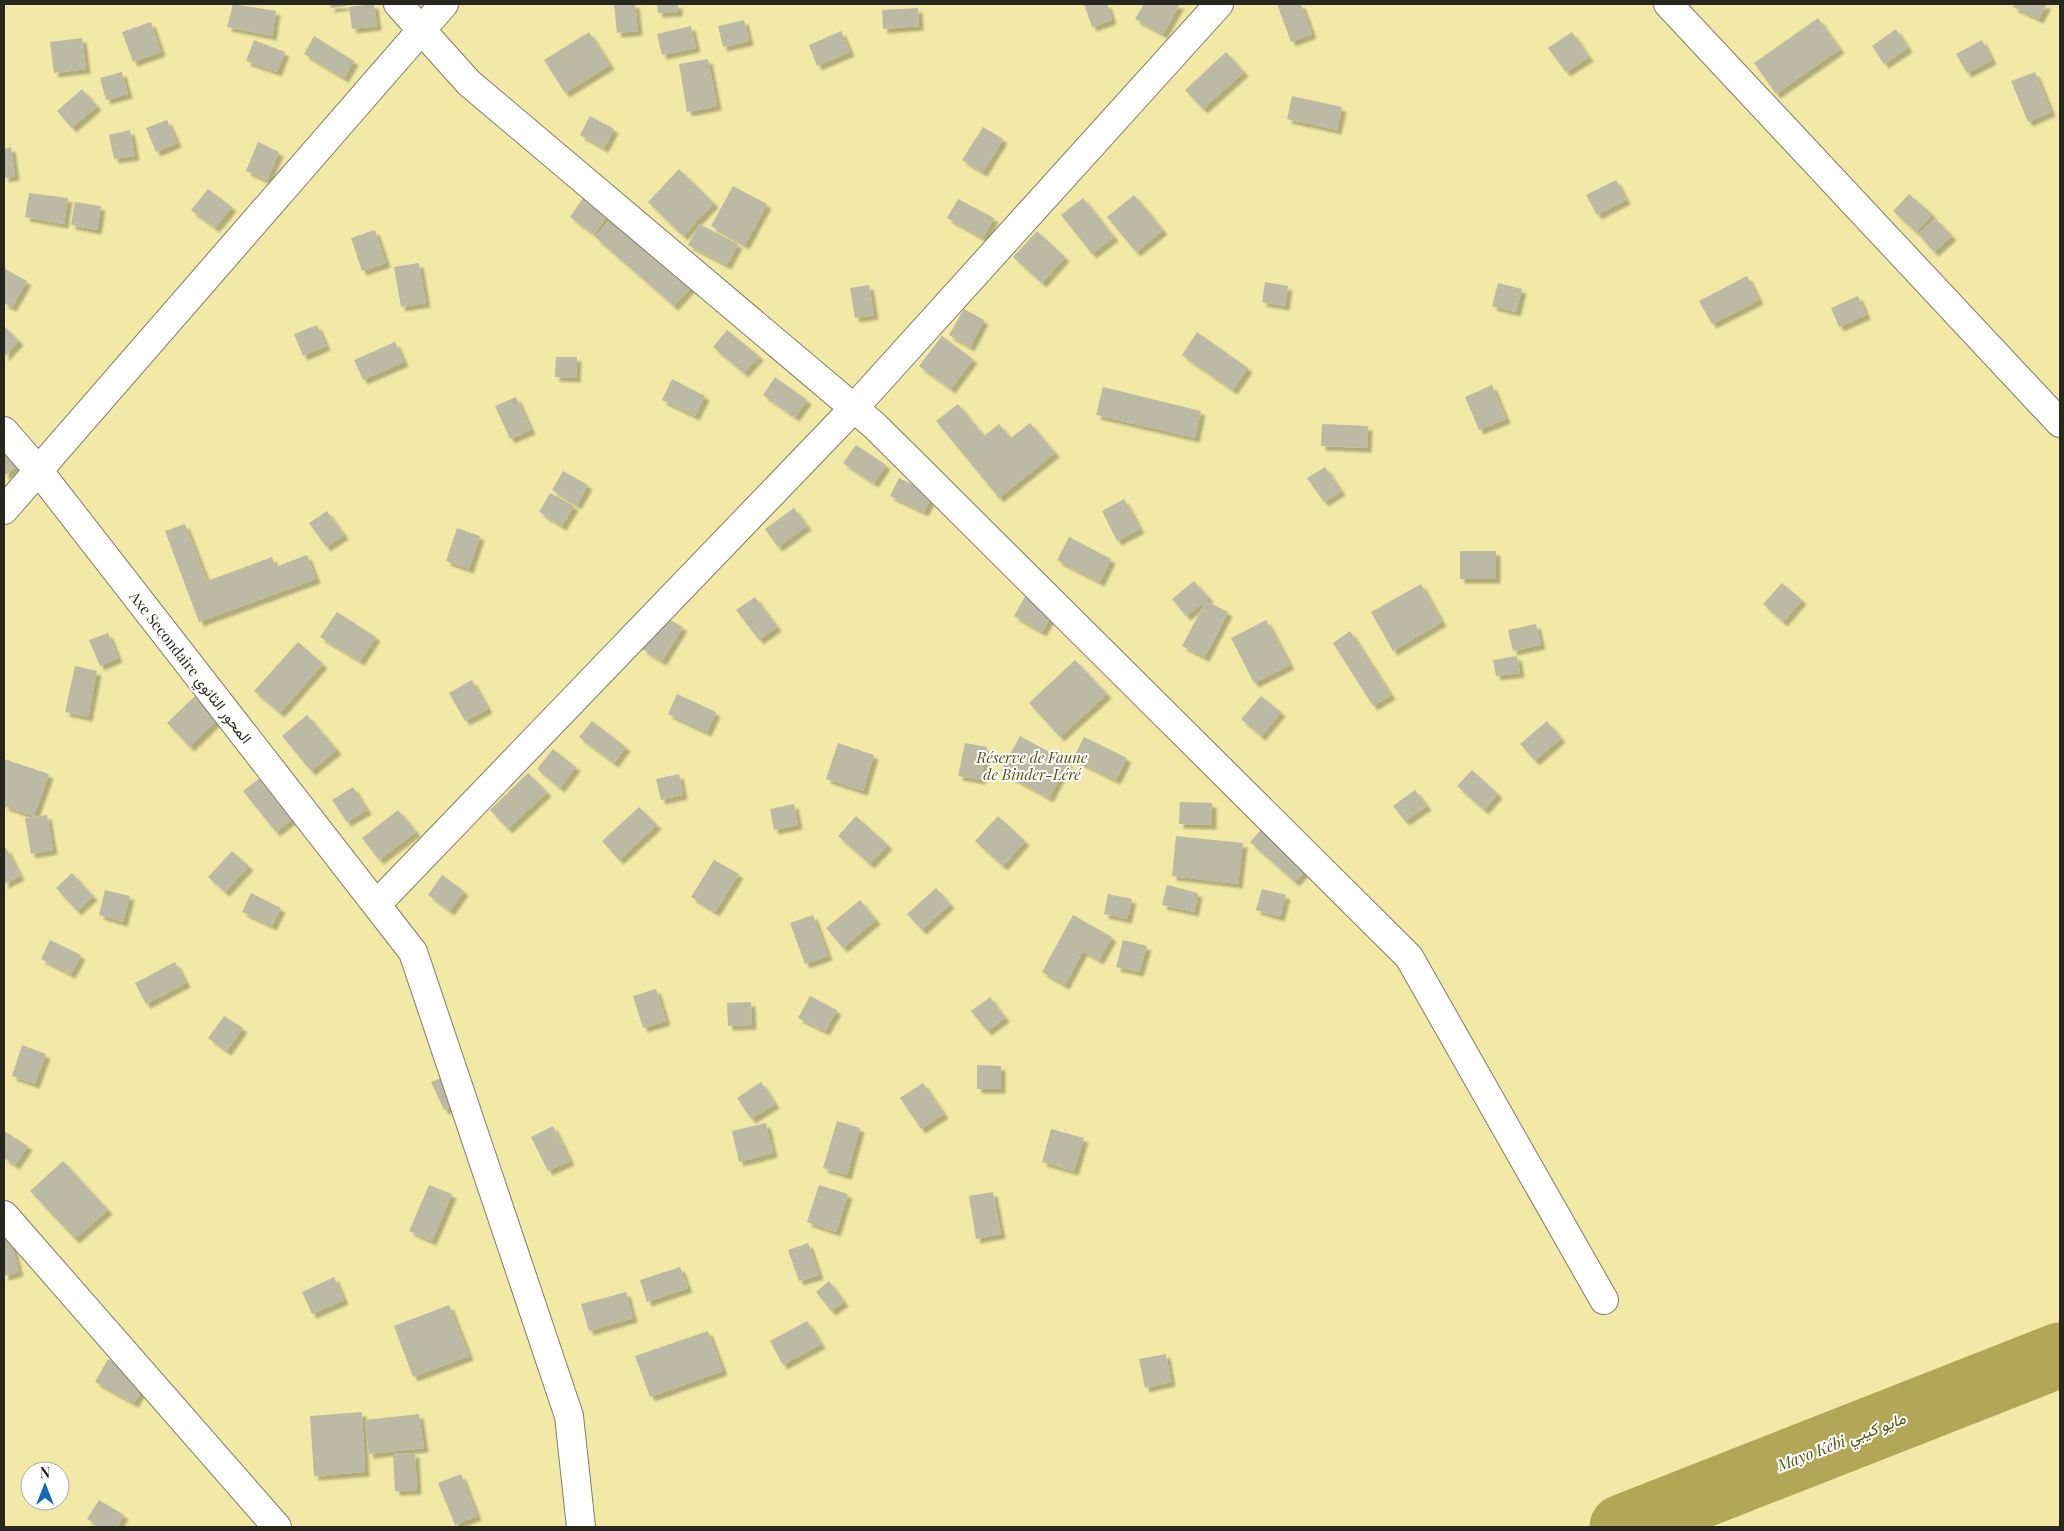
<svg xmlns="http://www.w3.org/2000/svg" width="2064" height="1531" font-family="'Playfair Display',Vazirmatn,serif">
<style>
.green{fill:#f1e9a5;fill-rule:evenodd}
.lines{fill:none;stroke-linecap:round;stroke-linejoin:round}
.river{stroke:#b2a756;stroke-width:65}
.building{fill:#bcbaa5;filter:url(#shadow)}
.street-casing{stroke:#7f7d6a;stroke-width:30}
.street{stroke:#fff;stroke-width:28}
.labels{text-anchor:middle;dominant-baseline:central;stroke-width:4;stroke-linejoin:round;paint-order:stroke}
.street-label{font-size:15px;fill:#28271f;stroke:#fff}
.park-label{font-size:15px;font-style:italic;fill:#574f0f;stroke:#fff}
.water-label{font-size:16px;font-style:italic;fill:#585011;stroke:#fff}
</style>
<defs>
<filter id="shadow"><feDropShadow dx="4.5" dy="4.5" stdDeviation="1" flood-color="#0004"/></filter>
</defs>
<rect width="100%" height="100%" fill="#f8f6e0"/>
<path class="green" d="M4,4H2060V1527H4ZM30,1471H60V1501H30Z"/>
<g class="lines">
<polyline class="river" points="1622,1527 2060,1355"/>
</g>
<g class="building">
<polygon points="233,4 276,11 272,36 227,27"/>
<polygon points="330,4 351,4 351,5 331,8"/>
<polygon points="374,4 377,26 352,29 349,7"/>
<polygon points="614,4 635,4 638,31 617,33"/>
<polygon points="657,4 678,4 678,12 658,13"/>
<polygon points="1084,4 1107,4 1112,20 1092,27"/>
<polygon points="1144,4 1180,4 1163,34 1135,19"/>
<polygon points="1277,4 1301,4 1312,34 1291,42"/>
<polygon points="2015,4 2047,4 2039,19 2013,7"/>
<polygon points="918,8 919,26 883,29 882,10"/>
<polygon points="1818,18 1840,49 1776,94 1754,63"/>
<polygon points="744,20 749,41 723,47 718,26"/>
<polygon points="151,22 161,52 133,62 122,32"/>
<polygon points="691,26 696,48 662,55 657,34"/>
<polygon points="1896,29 1908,48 1884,64 1872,46"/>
<polygon points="841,31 850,52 817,66 809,45"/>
<polygon points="589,32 610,65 565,93 544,60"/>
<polygon points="1572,32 1589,57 1566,72 1548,48"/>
<polygon points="314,36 354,61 344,78 304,54"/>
<polygon points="82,38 86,69 54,73 50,42"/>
<polygon points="254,40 285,52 277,72 246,61"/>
<polygon points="1982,40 1992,60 1967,73 1956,54"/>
<polygon points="1226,52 1244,72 1203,109 1185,90"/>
<polygon points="708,59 717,106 687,112 679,64"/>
<polygon points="122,72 128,94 106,100 100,78"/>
<polygon points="2035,72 2051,112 2028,122 2011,81"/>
<polygon points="82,89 97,106 72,128 57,111"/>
<polygon points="1292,96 1342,107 1337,130 1287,119"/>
<polygon points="590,116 614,129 604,148 580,135"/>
<polygon points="167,120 177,143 156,152 146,128"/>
<polygon points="983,127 1003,139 983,172 962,160"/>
<polygon points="130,130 135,156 114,159 109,135"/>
<polygon points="258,142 279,152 267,180 246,171"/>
<polygon points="11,147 15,176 4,178 4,149"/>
<polygon points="679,169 714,203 683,236 648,202"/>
<polygon points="1616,180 1626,200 1597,215 1586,195"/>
<polygon points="733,186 767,204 745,245 711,226"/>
<polygon points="208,189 232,207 215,228 191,210"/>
<polygon points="29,193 68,198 64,224 25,217"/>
<polygon points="1909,194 1932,214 1916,232 1893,211"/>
<polygon points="1134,195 1163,230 1136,252 1107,217"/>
<polygon points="583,198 608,214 594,234 570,217"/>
<polygon points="1083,198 1114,237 1092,254 1061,215"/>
<polygon points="958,199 994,218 983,238 947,218"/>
<polygon points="75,202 101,206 97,230 71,225"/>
<polygon points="612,217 692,286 674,306 595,237"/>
<polygon points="1936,219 1952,236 1934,252 1918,234"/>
<polygon points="699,224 738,244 727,265 688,245"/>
<polygon points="375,230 386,263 362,271 351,238"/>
<polygon points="1037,231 1065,257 1042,283 1013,257"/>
<polygon points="419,263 426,303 401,307 394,267"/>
<polygon points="5,269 27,281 12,307 4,303"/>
<polygon points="1747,276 1759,300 1712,324 1699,301"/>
<polygon points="1265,282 1288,286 1285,306 1262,302"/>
<polygon points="1498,283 1522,289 1516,312 1492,306"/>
<polygon points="869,285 874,315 855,318 850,288"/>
<polygon points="1858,296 1866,315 1839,327 1831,308"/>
<polygon points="964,309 984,320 970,347 949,335"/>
<polygon points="317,325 326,346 303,356 294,334"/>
<polygon points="4,326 19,341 4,357"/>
<polygon points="727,330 759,356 744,373 713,347"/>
<polygon points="1197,332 1248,368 1233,390 1182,355"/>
<polygon points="942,336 973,359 951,389 919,366"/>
<polygon points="395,342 404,362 363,380 354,360"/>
<polygon points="556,357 577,357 576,378 555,377"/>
<polygon points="775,377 807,400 795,417 763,395"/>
<polygon points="672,379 705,396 695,416 662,400"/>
<polygon points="1492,385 1506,419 1479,430 1465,397"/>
<polygon points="1103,387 1201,411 1195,438 1096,415"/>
<polygon points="516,397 531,430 510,439 495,406"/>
<polygon points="958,404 984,436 999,424 1011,438 1030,423 1055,453 999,498 936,421"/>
<polygon points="1322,424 1368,426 1367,448 1321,446"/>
<polygon points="4,445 19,464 4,476"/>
<polygon points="856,445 886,465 874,483 843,463"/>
<polygon points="1325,467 1341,491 1324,502 1307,478"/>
<polygon points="563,471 588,485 577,505 552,490"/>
<polygon points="899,478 933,494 924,512 890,496"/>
<polygon points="550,493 574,506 562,526 539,512"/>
<polygon points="1124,499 1140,529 1117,541 1102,511"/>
<polygon points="794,508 807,526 778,547 765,529"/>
<polygon points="327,511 344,535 326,547 309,523"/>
<polygon points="185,524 207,581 272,557 275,567 307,555 316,579 199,622 165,531"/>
<polygon points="457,528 480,536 469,569 446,561"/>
<polygon points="1069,537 1111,559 1100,582 1057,560"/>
<rect x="1460" y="551" width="36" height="28"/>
<polygon points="1194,581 1209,598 1206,601 1228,612 1205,657 1182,646 1206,601 1186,616 1172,599"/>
<polygon points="1782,583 1802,600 1783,622 1763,604"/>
<polygon points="1421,584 1442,622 1393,651 1371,612"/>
<polygon points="1026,595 1054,611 1042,632 1014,616"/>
<polygon points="755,597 777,627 759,640 736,610"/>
<polygon points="337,612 376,637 360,661 320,637"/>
<polygon points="663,616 683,627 662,661 642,649"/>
<polygon points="1266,620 1290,665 1254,683 1231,638"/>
<polygon points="1536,624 1541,645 1513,651 1508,630"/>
<polygon points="1350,631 1391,695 1373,706 1333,643"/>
<polygon points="108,633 118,658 100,666 89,640"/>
<polygon points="298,642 323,664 280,713 254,691"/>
<polygon points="1517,656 1520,673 1496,676 1493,660"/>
<polygon points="1075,660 1107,694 1060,737 1029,703"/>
<polygon points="75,666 97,671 88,717 65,712"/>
<polygon points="472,680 488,709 465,721 449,693"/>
<polygon points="677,694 716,712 707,732 668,714"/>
<polygon points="195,696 218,719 190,747 167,723"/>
<polygon points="1261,696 1281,712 1261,736 1241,719"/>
<polygon points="307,715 337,750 311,771 282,736"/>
<polygon points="592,721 626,747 614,763 579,737"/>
<polygon points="1547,721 1561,738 1535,761 1520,744"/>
<polygon points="1020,736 1068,762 1049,798 1001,771"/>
<polygon points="1084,737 1127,758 1116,780 1073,759"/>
<polygon points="838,743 874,755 863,791 826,779"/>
<polygon points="965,743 987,747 981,780 958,776"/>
<polygon points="553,749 576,767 560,788 537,769"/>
<polygon points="4,759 49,774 34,816 4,806"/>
<polygon points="1472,770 1498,794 1484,810 1457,786"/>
<polygon points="528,773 547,792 508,829 490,810"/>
<polygon points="679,774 683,795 661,800 656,779"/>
<polygon points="260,778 292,819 276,832 243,791"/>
<polygon points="353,787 367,810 347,822 332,800"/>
<polygon points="1415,790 1427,806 1405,821 1393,806"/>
<polygon points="1180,802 1212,803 1212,825 1179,824"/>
<polygon points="794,804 798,825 774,830 770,809"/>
<polygon points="639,807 657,825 619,860 602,841"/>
<polygon points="398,810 416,832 379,860 362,838"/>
<polygon points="47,815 53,850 31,854 25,818"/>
<polygon points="856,816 888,845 870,864 838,836"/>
<polygon points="998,816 1025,841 1003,866 975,841"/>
<polygon points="1267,823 1312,863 1295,882 1250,842"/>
<polygon points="1176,836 1243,843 1238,884 1172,876"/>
<polygon points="6,848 20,876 4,884 4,849"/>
<polygon points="232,851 249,866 225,892 208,877"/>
<polygon points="714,860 739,874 715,912 691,897"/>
<polygon points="72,873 93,896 77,911 56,888"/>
<polygon points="442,875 464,891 450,911 428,895"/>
<polygon points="1167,885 1198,893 1194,912 1162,905"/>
<polygon points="936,888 950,904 922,930 907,914"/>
<polygon points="1262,889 1286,895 1280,917 1256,910"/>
<polygon points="105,890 130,896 123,922 99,915"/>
<polygon points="251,893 281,908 272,926 242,912"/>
<polygon points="1108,894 1132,899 1127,919 1104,914"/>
<polygon points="860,900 876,920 843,948 826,928"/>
<polygon points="813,915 828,956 805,964 790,923"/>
<polygon points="1073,915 1112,937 1099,960 1083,951 1065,985 1042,972"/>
<polygon points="50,940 81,955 71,974 41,959"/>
<polygon points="1123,940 1147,946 1139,972 1116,967"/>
<polygon points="175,962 186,983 146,1004 135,983"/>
<polygon points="656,989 666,1021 643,1028 633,996"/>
<polygon points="810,996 837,1010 825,1031 798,1018"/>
<polygon points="990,997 1005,1018 987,1031 971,1011"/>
<polygon points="751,1002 752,1025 728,1026 727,1003"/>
<polygon points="224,1016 243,1028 227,1051 208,1038"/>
<polygon points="22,1045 46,1054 35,1084 12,1076"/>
<polygon points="977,1065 1001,1066 1001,1089 977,1089"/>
<polygon points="449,1075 462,1102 444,1110 431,1082"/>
<polygon points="761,1082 775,1104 751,1119 737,1098"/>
<polygon points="923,1083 944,1114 921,1129 900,1098"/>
<polygon points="837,1121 860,1128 847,1175 823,1168"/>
<polygon points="766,1123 773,1153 739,1162 732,1131"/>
<polygon points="553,1126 570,1161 548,1171 531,1137"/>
<polygon points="1051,1129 1084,1138 1074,1171 1042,1162"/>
<polygon points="4,1131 28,1146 15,1165 4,1158"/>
<polygon points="63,1161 108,1210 75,1239 30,1191"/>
<polygon points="429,1185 452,1194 432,1241 409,1231"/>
<polygon points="819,1185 848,1194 836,1232 807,1222"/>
<polygon points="993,1192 1001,1234 976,1239 969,1196"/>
<polygon points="10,1237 19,1272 4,1276 4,1238"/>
<polygon points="808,1243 819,1275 799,1281 788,1250"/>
<polygon points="680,1267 688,1288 647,1302 640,1280"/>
<polygon points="334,1277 344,1300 312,1314 302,1292"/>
<polygon points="829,1281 844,1302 831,1311 816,1292"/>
<polygon points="626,1292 633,1318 589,1331 581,1304"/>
<polygon points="449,1305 469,1356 413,1377 394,1326"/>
<polygon points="807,1321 821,1344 783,1365 770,1341"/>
<polygon points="708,1331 723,1371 650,1397 635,1356"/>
<polygon points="1166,1354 1171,1382 1145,1388 1139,1359"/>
<polygon points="108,1359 148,1380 134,1403 95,1382"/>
<polygon points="362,1412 365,1472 314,1476 310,1416"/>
<polygon points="419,1414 424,1448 369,1454 365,1420"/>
<polygon points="415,1453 417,1490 395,1491 393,1454"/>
<polygon points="36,1465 51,1471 33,1471"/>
<polygon points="461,1474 477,1516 455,1525 438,1483"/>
<polygon points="99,1500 124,1515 117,1527 100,1527 87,1519"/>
</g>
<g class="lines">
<g class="street-casing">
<g id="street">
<polyline points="398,4 469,83 875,426 1409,957 1604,1300"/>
<polyline points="1668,4 2060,423"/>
<polyline points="4,431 38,470 413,952 569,1416 581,1527"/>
<polyline points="4,510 444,4"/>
<polyline points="377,904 854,408 1219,4"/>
<polyline points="4,1215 277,1527"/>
</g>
</g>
<use href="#street" class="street"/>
</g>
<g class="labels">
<g class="street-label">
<text transform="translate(191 667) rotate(52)">Axe Secondaire المحور الثانوي</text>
</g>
<g class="park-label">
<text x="1032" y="757">Réserve de Faune<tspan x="1032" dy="17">de Binder-Léré</tspan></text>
</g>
<g class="water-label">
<text transform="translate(1841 1441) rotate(-21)">Mayo Kébi مايو كيبي</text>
</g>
</g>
<rect width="2064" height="1531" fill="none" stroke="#28271f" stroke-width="10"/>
<g transform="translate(45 1486)"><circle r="24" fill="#ffffff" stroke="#a9a9a5"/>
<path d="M0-4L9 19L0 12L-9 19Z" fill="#1469b7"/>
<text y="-8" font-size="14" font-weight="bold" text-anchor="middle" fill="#28271f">N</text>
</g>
</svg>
